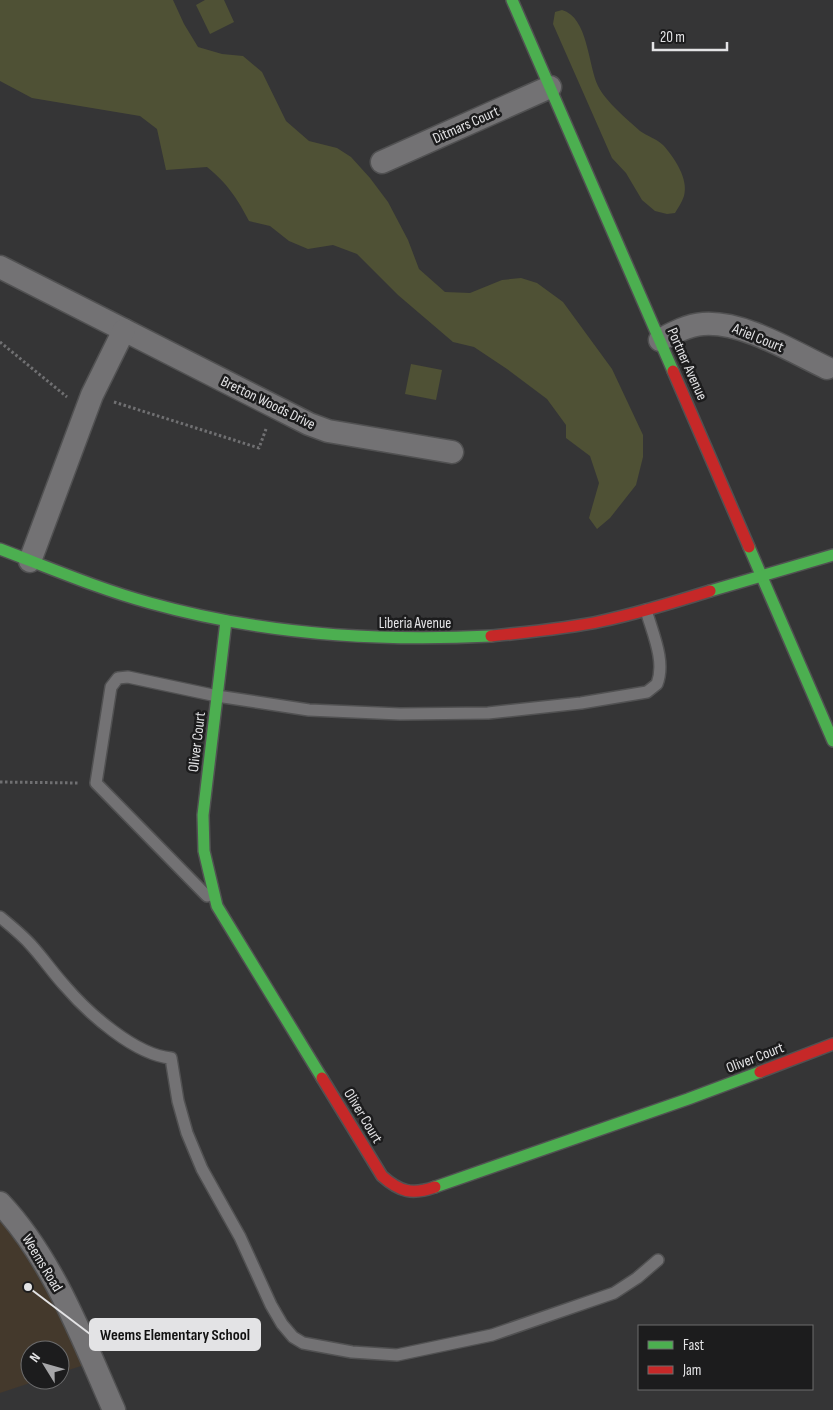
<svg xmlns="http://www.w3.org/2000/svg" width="833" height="1410" font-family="'Sofia Sans Condensed',sans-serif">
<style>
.education{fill:#44392c}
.green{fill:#4f5135}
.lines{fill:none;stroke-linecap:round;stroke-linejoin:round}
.lane-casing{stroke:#515152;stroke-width:14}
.street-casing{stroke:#515152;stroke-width:25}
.fast-casing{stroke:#515152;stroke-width:14}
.jam-casing{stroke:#515152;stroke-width:14}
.path{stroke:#707072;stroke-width:3;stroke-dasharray:2.5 2.5;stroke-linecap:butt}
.lane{stroke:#737274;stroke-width:11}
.street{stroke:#737274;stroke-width:22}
.fast{stroke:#4caf50;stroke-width:11}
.jam{stroke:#c62828;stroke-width:11}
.labels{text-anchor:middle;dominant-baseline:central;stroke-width:5;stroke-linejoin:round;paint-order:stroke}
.street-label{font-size:15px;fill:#e3e3e5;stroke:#1c1c1d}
.leader{fill:none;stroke:#e3e3e5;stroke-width:2}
.callout-dot{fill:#e3e3e5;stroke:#1c1c1d;stroke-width:2}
.callout{fill:#e3e3e5;stroke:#e3e3e5;stroke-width:2}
.callout-label{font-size:16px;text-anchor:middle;font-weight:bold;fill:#111}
</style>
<rect width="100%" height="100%" fill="#353536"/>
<polygon class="education" points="0,1203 93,1362 60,1373 60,1350 30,1350 30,1380 39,1380 0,1393"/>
<g class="green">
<path d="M0,0H173L184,24L198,47L222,54L243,56L262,72L286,121L309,141L337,148L351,157L370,178L388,202L408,240L419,269L445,292L470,293L502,280L521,278L537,283L563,302L612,369L643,435V457L636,485L610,518L597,529L589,518L599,483L590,456L566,438V425L547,399L507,369L474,347L453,342L398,295L357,254L333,245L308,249L289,241L270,226L249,221C237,198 227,183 207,167L166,170L157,129L140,116L32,98L0,81Z"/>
<polygon points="205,0 224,0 234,22 210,34 196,5"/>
<path d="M562,10C588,17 588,65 598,86C605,101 628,120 640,131C647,136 657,139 663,145C674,157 689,179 684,196C682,202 678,208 675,213L667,214L655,211L642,200L626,173L612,158L553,24L555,12Z"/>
<polygon points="411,364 442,370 436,400 405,394"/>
</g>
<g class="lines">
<g class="lane-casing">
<g id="lane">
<path d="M207,896L96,783L111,687L118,678L128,677L217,696L309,710L400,714L488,713L581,703L647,692L657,684C666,661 652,632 646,610"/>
<path d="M0,917C11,926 22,935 31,945C43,958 53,973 65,986C88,1013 135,1055 171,1058L178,1101L187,1133L202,1169L240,1237L271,1305L282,1324L293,1337L303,1343L352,1352L397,1355L492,1335L614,1293L637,1278L658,1260"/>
</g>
</g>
<g class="street-casing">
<g id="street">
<polyline points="382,162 550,87"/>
<polyline points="0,267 309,424 328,431 452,452"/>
<path d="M660,340C673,333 688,325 703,324C743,321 791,351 827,368"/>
<polyline points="30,561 92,395 124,330"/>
<path d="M0,1203C53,1259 83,1340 114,1410"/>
</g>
</g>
<g class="fast-casing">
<g id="fast">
<polyline points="512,0 673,371"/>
<polyline points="749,547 833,741"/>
<path d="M0,549C50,568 99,589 150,603C261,634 376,642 491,636"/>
<polyline points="710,591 833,555"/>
<polyline points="226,621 203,815 204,851 217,906 322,1078"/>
<polyline points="435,1187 688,1099 760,1072"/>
</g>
</g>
<g class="jam-casing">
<g id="jam">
<polyline points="673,371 749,547"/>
<path d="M491,636C528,632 566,629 602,621C639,613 675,602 710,591"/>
<polyline points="760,1072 833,1044"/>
<path d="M322,1078L382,1176C400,1192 412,1195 435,1187"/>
</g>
</g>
<g class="path">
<polyline points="0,342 67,397"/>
<polyline points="114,402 259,448 266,429"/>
<polyline points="0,782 78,783"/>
</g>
<use href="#lane" class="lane"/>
<use href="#street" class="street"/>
<use href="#fast" class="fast"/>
<use href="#jam" class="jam"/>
</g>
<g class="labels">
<g class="street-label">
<text transform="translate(466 125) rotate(-24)">Ditmars Court</text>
<text transform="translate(758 338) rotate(22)">Ariel Court</text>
<text transform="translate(687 364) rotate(66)">Portner Avenue</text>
<text transform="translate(268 403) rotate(26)">Bretton Woods Drive</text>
<text x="415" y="623">Liberia Avenue</text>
<text transform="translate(197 742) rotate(-83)">Oliver Court</text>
<text transform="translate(755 1058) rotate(-21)">Oliver Court</text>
<text transform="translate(363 1116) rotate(59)">Oliver Court</text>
<text transform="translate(42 1263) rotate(59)">Weems Road</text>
</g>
</g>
<path class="leader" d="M28 1287L90 1334"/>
<circle class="callout-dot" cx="28" cy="1287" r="5"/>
<rect class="callout" x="90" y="1319" width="170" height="31" rx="5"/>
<g class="callout-label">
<text x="175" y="1340">Weems Elementary School</text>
</g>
<rect x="638" y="1325" width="175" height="65" fill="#1c1c1d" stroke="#6c6c6d"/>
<rect x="648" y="1341" width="25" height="8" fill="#4caf50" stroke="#6c6c6d"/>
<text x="683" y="1350" font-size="15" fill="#e3e3e5">Fast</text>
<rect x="648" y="1366" width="25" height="8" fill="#c62828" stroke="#6c6c6d"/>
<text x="683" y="1375" font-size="15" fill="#e3e3e5">Jam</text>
<g transform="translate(45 1365) rotate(307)"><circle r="24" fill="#1c1c1d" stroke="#6c6c6d"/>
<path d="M0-4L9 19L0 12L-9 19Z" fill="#a6a6a8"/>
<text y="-8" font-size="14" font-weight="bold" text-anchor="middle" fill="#e3e3e5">N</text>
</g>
<path d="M653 42v8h74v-8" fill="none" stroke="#e3e3e5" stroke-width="2.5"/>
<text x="660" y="42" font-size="15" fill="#e3e3e5" stroke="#1c1c1d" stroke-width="4" paint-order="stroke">20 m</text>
</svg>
